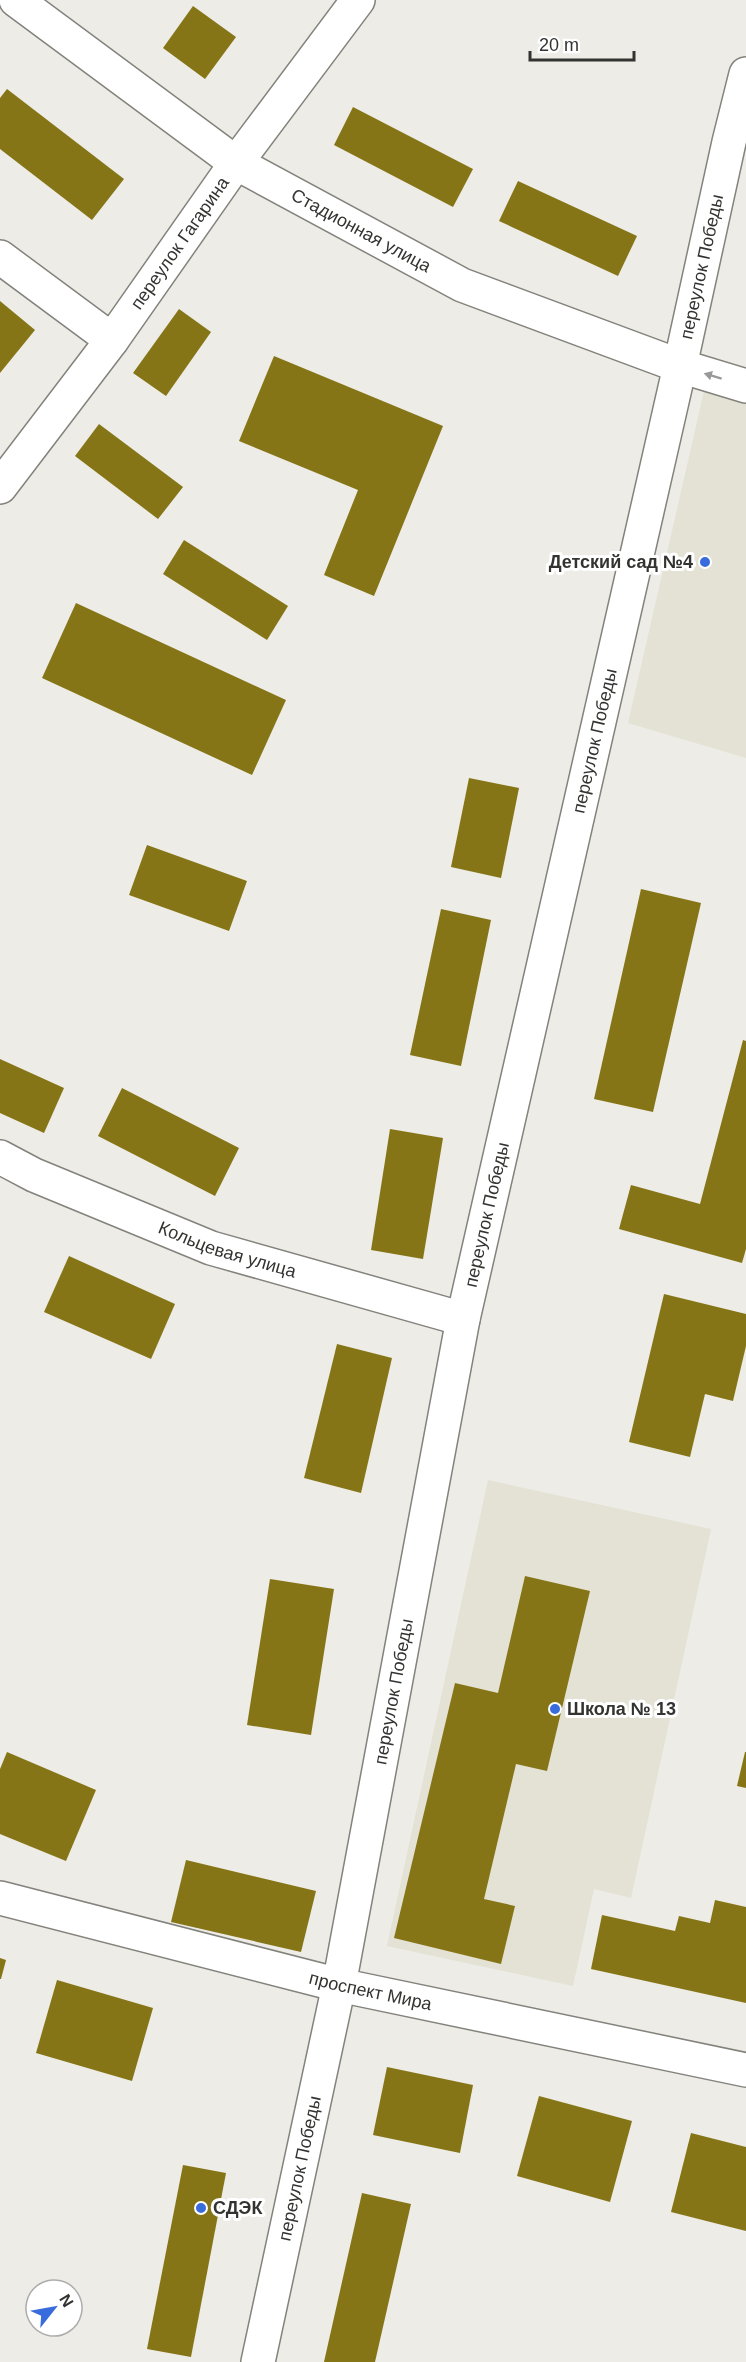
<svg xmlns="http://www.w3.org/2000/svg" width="746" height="2362" font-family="Helvetica,sans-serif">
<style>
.built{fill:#e4e2d5}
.building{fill:#867516}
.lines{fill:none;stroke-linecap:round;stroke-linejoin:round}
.minor-casing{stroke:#83827c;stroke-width:36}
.minor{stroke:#fff;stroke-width:33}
.oneway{fill:#999998}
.poi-dot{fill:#386bdb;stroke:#fff;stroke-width:2}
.labels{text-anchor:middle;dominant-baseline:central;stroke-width:6;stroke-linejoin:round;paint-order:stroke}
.street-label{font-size:18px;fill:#333331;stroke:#fff}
.poi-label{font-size:18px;font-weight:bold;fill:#333331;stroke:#fff;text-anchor:start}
</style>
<rect width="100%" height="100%" fill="#edece6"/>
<g class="built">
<polygon points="705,387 746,400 746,758 628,723"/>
<polygon points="488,1480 711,1529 631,1898 594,1889 573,1986 387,1946"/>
</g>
<g class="building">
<polygon points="193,6 236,37 205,79 163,48"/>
<polygon points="7,89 124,179 92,220 0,149 0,98"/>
<polygon points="353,107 473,169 453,207 334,145"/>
<polygon points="518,181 637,236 618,276 499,221"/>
<polygon points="0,301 35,330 0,373"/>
<polygon points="179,309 211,332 166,396 133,373"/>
<polygon points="274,356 443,426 374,596 324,575 358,490 239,441"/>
<polygon points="99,424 183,487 158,519 75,456"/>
<polygon points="184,540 288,606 267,640 163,574"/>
<polygon points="76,603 286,700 252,775 42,678"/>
<polygon points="469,778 519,788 501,878 451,867"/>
<polygon points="147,845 247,881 229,931 129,895"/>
<polygon points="641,889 701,903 653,1112 594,1099"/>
<polygon points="441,909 491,920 461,1066 410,1055"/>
<polygon points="743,1040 746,1041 746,1249 742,1263 619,1229 631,1185 700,1204"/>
<polygon points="0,1059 64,1088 44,1133 0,1113"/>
<polygon points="122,1088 239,1148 215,1196 98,1136"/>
<polygon points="390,1129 443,1138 423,1259 371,1250"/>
<polygon points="69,1256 175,1304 151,1359 44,1312"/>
<polygon points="664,1294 746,1314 746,1346 733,1401 705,1394 690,1457 629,1442"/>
<polygon points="337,1344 392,1358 361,1493 304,1478"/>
<polygon points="525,1576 590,1591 547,1771 516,1764 484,1899 515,1906 501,1964 394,1938 455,1683 498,1693"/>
<polygon points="270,1579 334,1589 311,1735 247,1725"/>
<polygon points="7,1752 96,1790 66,1861 0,1834 0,1769"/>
<polygon points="745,1752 746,1752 746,1788 737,1786"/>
<polygon points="186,1860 316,1891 301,1952 171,1922"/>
<polygon points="715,1900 746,1907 746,2003 591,1969 602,1915 675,1931 679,1916 710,1923"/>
<polygon points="0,1958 6,1960 1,1979 0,1979"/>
<polygon points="57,1980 153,2008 132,2081 36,2053"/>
<polygon points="387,2067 473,2085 460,2153 373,2135"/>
<polygon points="539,2096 632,2121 610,2202 517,2176"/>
<polygon points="691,2133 746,2147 746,2231 671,2212"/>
<polygon points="183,2165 226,2173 191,2357 147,2349"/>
<polygon points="362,2193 411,2204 375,2362 324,2362"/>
</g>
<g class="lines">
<g class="minor-casing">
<g id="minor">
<path id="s1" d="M16,0L236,163L462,285L680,366L746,386"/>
<polyline points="0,257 112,340"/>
<path id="s2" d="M0,487L112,340L236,163L358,0"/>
<path id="s3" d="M0,1157L34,1175L211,1248L463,1319"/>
<path id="s4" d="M0,1898L339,1985L746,2070"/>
<path id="s5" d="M258,2362L339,1985L463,1319L680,366L729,142L746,74"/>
</g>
</g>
<use href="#minor" class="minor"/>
</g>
<defs><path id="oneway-solid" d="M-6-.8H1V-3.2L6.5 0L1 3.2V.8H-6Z" transform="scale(1.5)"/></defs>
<use class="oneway" href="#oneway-solid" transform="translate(713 376) rotate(-163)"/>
<g class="poi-dot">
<circle cx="705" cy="562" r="6"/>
<circle cx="555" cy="1709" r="6"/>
<circle cx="201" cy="2208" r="6"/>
</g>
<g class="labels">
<g class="street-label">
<text stroke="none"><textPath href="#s1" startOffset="416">Стадионная улица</textPath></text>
<text stroke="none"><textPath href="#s2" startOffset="303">переулок Гагарина</textPath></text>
<text stroke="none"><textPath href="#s5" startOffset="2142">переулок Победы</textPath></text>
<text stroke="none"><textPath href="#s5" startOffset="1656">переулок Победы</textPath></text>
<text stroke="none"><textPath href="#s5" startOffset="1170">переулок Победы</textPath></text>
<text stroke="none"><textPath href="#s3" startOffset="246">Кольцевая улица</textPath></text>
<text stroke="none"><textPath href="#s5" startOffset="684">переулок Победы</textPath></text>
<text stroke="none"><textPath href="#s4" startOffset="382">проспект Мира</textPath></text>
<text stroke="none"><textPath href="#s5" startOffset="198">переулок Победы</textPath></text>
</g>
<g class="poi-label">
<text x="693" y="562" text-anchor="end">Детский сад №4</text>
<text x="567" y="1709">Школа № 13</text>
<text x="213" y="2208">СДЭК</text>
</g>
</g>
<g transform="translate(54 2308) rotate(59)"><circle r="28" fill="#ffffff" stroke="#adadad" stroke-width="1.5"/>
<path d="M0-4.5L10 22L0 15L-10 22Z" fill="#386bdb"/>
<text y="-9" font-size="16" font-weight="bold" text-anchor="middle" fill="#333331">N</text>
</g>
<path d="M530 51v9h104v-9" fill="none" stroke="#333331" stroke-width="3"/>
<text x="539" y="51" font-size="18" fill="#333331" stroke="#ffffff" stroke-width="4.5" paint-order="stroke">20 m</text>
</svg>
